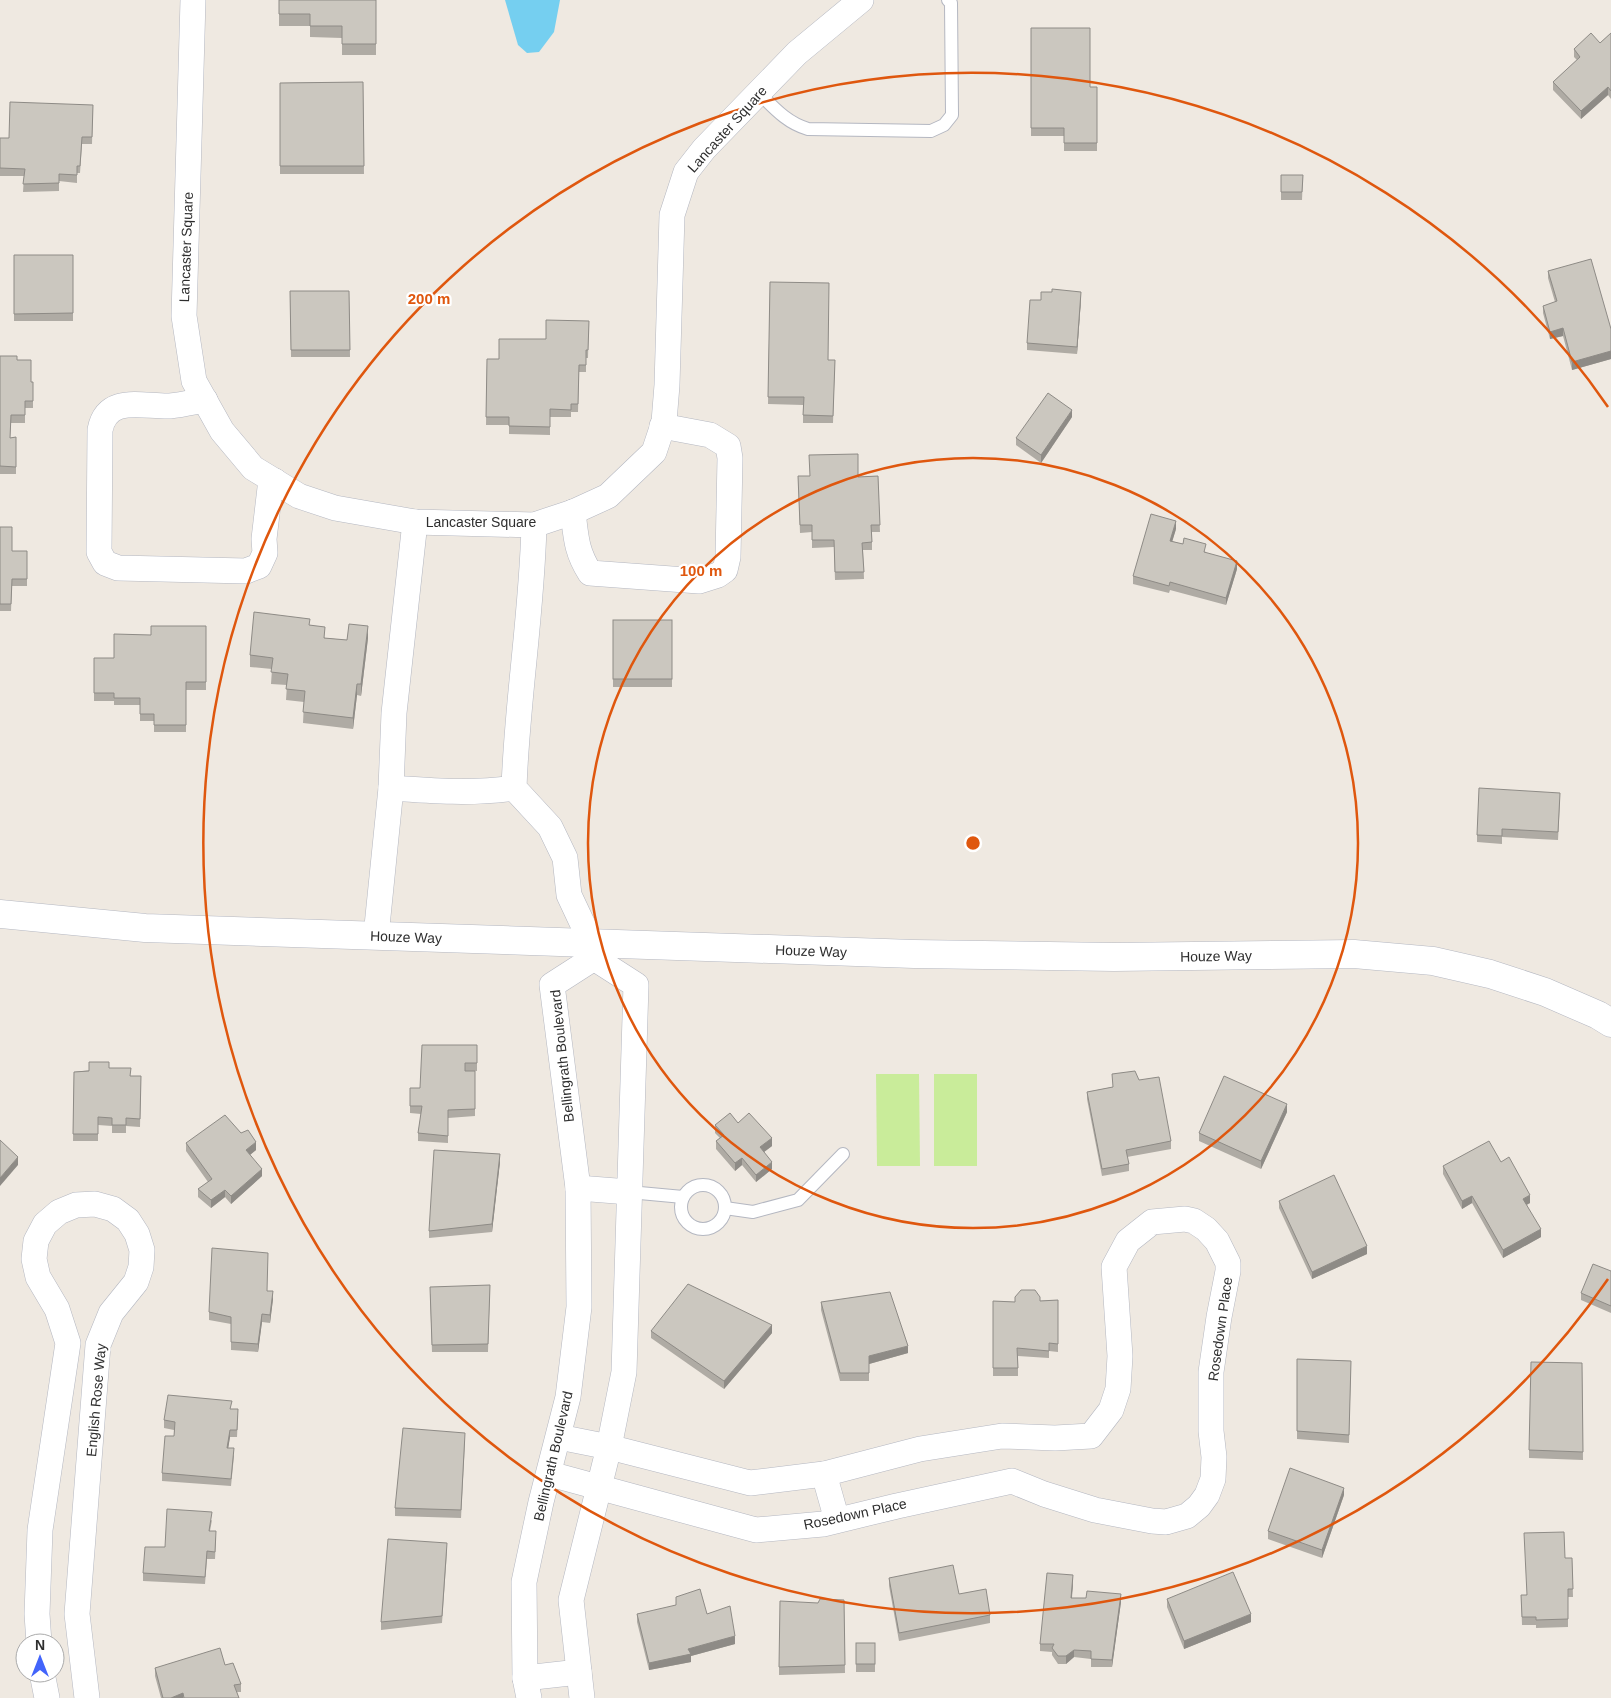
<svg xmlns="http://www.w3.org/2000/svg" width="1611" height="1698" font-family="Helvetica,sans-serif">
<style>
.pitch{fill:#c9ec9a}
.water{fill:#75cff0}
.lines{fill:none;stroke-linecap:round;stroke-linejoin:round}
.lane-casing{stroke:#b4b7c1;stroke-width:14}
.street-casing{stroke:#b4b7c1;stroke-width:26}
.secondary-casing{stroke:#b4b7c1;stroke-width:29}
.lane{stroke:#fff;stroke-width:12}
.street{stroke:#fff;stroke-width:25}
.secondary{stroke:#fff;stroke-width:28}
.wall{fill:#afaba4}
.shaded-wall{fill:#8e8b86}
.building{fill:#cbc7bf;stroke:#8e8b86}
.ring{fill:none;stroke:#df570e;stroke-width:2.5}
.labels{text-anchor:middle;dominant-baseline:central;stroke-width:4.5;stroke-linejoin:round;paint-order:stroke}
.street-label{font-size:14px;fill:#2e2e2e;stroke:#fff}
.centre{fill:#df570e;stroke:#fff;stroke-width:2.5}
.ring-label{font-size:15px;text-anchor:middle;font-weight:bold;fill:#df570e;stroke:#fff;stroke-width:4.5;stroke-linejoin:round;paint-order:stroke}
</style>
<rect width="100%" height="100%" fill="#efe9e1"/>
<g class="pitch">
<polygon points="876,1074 919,1074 920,1166 877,1166"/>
<rect x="934" y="1074" width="43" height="92"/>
</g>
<polygon class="water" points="505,0 560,0 554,32 539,52 527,53 518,45"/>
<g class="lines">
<g class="lane-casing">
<g id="lane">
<path d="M759,93C774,108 787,123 808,129L931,131L944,125L952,115L951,3L948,0"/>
<circle cx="703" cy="1207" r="22"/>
<polyline points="629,1192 683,1197"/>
<polyline points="725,1208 753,1212 798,1200 843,1154"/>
</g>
</g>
<g class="street-casing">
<g id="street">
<polyline points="193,0 184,316 194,381 222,431 253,468 299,496 335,508 415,522 534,525 573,512 608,496 654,452 664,422 667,385 672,215 686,172 704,149 797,53 861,0"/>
<path d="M205,400C194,402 181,405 170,406C143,407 107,394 100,430L99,552L105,563L118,568L246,571L259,566L265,553L264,539L270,488L275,481"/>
<path d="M573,512C576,537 576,551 590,573L699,581L718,575L725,570L728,557L730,458L728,446L710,435L662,426"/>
<path d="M534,525C532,613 517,700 514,788L550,827L565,858L569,895L592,944L594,958"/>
<path d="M391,788C432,791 473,794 514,788"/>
<polyline points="376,936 391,788 394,713 415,522"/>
<polyline points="578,1188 629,1192"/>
<polyline points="550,1474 756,1530 823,1524 897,1506 1012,1481 1044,1494 1095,1510 1152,1521 1166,1522 1187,1516 1199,1506 1207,1495 1213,1479 1214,1457 1211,1431 1211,1372 1219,1317 1228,1271 1228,1263 1217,1241 1206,1229 1194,1221 1185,1219 1152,1222 1128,1241 1114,1267 1120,1356 1118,1389 1111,1410 1091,1436 1055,1438 1002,1436 920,1449 824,1474 750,1483 609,1447 559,1437"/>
<polyline points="824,1474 837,1520"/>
<polyline points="39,1643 37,1614 40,1530 68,1343 57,1309 38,1277 34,1259 36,1241 45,1224 59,1212 76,1205 95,1204 113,1209 128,1220 137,1234 142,1250 141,1267 136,1282 111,1313 98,1345 77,1614 87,1698"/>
<polyline points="42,1673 47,1698"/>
<polyline points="525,1678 579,1672"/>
<polyline points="529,1698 525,1678 524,1582 541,1502 568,1397 579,1307 578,1188 552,985 594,958"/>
<polyline points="582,1698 571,1600 609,1447 624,1372 636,985 594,958"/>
</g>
</g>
<g class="secondary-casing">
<polyline id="secondary" points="0,914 145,928 914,954 1114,957 1354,954 1433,961 1490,974 1545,992 1598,1015 1611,1023"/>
</g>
<use href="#lane" class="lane"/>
<use href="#street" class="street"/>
<use href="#secondary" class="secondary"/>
</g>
<g class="wall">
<polygon points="279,0 376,0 376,55 342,55 342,38 310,37 310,26 279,26"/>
<polygon points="1031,28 1090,87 1097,87 1097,151 1064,151 1064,136 1031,136"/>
<polygon points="1611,33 1611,99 1608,95 1581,119 1553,90 1553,82 1577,60 1574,57 1574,49 1600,43"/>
<polygon points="363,82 364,174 280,174 280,83"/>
<polygon points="93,105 92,144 82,144 80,173 77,173 77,183 59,181 59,191 23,192 24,176 0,176 0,138 9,138"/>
<polygon points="1281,175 1303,175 1302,200 1281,200"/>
<rect x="14" y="255" width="59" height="66"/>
<polygon points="1548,271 1611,329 1611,359 1572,370 1563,336 1550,339 1543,313 1543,306 1555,302 1548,278"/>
<polygon points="770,282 828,360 835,360 833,423 803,423 803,405 768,404"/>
<polygon points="290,291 349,291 350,357 291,357"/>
<polygon points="1081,299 1077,354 1027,350 1027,343 1041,300"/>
<polygon points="589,321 588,358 586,358 586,372 579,372 578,412 571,412 571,417 550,417 550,435 509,434 509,425 486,425 487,359 499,359"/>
<polygon points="0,356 17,360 31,382 33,382 33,408 25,408 25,423 11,423 10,438 16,437 16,474 0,474"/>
<polygon points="1072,417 1041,463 1016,445 1016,438"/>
<polygon points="798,476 858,477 878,476 880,532 872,532 872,550 863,550 864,579 835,580 834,547 812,548 812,532 800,533"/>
<polygon points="0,527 12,551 27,551 27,586 12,586 11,611 0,611"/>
<polygon points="1176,529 1172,541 1206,552 1206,553 1237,569 1226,605 1170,590 1169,593 1133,584 1133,576"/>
<rect x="613" y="620" width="59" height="67"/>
<polygon points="310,625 325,638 347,640 368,638 361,696 357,695 353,729 303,723 304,702 286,700 287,685 271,684 272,669 250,667 250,655"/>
<polygon points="206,626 206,690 186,690 186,732 154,732 154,721 140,721 140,705 114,705 114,701 94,701 94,658 114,658"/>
<polygon points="1560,800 1558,840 1502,837 1502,844 1477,842 1477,835"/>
<polygon points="477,1045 477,1071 465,1071 475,1071 475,1116 448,1118 448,1143 418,1141 418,1133 421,1114 410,1113 410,1088 420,1088"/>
<polygon points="109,1068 131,1076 141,1076 140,1127 126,1126 126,1133 112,1133 112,1126 98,1125 98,1141 73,1141 74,1072"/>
<polygon points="1139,1080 1171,1141 1171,1149 1127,1157 1129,1164 1129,1171 1102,1176 1087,1099 1087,1092 1112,1087"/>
<polygon points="1287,1112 1261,1169 1199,1141 1199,1133"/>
<polygon points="738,1123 772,1146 764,1152 772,1169 756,1182 742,1165 735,1171 716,1149 716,1141 720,1138 715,1133 715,1125"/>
<polygon points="241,1133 256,1150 250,1155 262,1176 231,1204 225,1197 211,1208 198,1197 198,1189 208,1182 186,1151 186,1143"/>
<polygon points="500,1162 492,1232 429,1238 429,1231"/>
<polygon points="1501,1162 1530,1203 1527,1205 1541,1237 1503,1258 1472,1203 1462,1209 1443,1174 1443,1166"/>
<polygon points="1279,1201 1367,1254 1312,1279 1279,1208"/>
<polygon points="1611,1271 1611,1313 1581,1300 1581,1293"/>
<polygon points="490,1285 488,1352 432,1352 430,1294"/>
<polygon points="267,1291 273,1299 270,1323 262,1322 258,1352 231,1350 231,1324 209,1320 209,1312"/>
<polygon points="1058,1300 1058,1352 1049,1351 1049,1358 1018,1356 1018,1376 993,1376 993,1301 1015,1302"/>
<polygon points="821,1302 908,1353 869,1364 869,1381 840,1381 821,1310"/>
<polygon points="651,1331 772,1333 724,1389 651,1338"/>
<polygon points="1297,1359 1351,1361 1349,1443 1297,1439"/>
<polygon points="1582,1363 1583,1460 1529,1458 1529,1450"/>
<polygon points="232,1409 238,1416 237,1437 230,1437 228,1448 234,1456 231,1486 162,1481 162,1473 174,1436 174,1430 164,1428 164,1420"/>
<polygon points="465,1441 461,1518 395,1516 395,1508"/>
<polygon points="1344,1495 1322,1558 1268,1539 1268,1531"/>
<polygon points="212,1520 210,1531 216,1538 215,1559 207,1559 205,1584 143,1581 143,1573 165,1547"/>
<polygon points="447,1551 442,1623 381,1630 381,1622"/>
<polygon points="1565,1558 1572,1558 1573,1597 1568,1597 1568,1627 1536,1628 1536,1625 1522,1625 1521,1595 1526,1595"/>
<polygon points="889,1578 959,1594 990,1615 990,1623 899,1641 889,1586"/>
<polygon points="1073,1583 1072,1598 1121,1602 1112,1667 1091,1667 1091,1659 1074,1657 1066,1664 1058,1664 1052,1655 1052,1652 1040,1651 1040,1644"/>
<polygon points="1167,1599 1251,1622 1184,1649 1167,1607"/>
<polygon points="844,1600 845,1673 779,1675 779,1667 818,1603"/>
<polygon points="637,1614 707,1614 735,1644 691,1656 691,1662 649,1670 637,1622"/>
<rect x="856" y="1643" width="19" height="29"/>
<polygon points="225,1665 241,1684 241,1692 237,1692 239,1698 161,1698 155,1676 155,1668"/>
</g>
<g class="shaded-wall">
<polygon points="1608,87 1608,95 1581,119 1581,111"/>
<polygon points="1081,292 1081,299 1077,354 1077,347"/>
<polygon points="1563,328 1563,336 1550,339 1550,332"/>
<polygon points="1611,351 1611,359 1572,370 1572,362"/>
<polygon points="1072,410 1072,417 1041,463 1041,455"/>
<polygon points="1176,521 1176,529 1170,549 1170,541"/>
<polygon points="1237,561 1237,569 1226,605 1226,598"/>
<polygon points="368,626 368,638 361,696 361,684"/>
<polygon points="357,684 357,695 353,729 353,718"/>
<polygon points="1287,1104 1287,1112 1261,1169 1261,1161"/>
<polygon points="772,1138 772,1146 760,1155 760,1147"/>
<polygon points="256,1142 256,1150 246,1158 246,1150"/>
<polygon points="500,1154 500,1162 492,1232 492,1224"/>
<polygon points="18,1157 18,1165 0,1186 0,1178"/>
<polygon points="742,1158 742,1165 735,1171 735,1163"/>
<polygon points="772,1162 772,1169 756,1182 756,1175"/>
<polygon points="262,1169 262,1176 231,1204 231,1196"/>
<polygon points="225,1190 225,1197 211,1208 211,1200"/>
<polygon points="1530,1195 1530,1203 1523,1206 1523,1199"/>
<polygon points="1472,1196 1472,1203 1462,1209 1462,1201"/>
<polygon points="1541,1229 1541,1237 1503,1258 1503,1250"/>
<polygon points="1367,1246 1367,1254 1312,1279 1312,1272"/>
<polygon points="273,1291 273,1299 270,1323 270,1315"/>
<polygon points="262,1314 262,1322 258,1352 258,1344"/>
<polygon points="772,1325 772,1333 724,1389 724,1381"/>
<polygon points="908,1346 908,1353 869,1364 869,1356"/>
<polygon points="230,1430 230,1437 227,1456 227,1448"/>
<polygon points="1344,1488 1344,1495 1322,1558 1322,1550"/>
<polygon points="1073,1575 1073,1583 1071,1606 1071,1598"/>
<polygon points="1121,1594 1121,1602 1112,1667 1112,1660"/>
<polygon points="1251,1614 1251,1622 1184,1649 1184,1641"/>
<polygon points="735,1636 735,1644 691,1656 691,1662 649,1670 649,1663 688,1649"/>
<polygon points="1074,1650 1074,1657 1066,1664 1066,1656"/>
<polygon points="183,1693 183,1698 171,1698"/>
</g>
<g class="building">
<polygon points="279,0 376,0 376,44 342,44 342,26 310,26 310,14 279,14"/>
<polygon points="1031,28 1090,28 1090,87 1097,87 1097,143 1064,143 1064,128 1031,128"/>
<polygon points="1591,33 1600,43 1611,33 1611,91 1608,87 1581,111 1553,82 1580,57 1574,49"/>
<polygon points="363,82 364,166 280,166 280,83"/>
<polygon points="10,102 93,105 92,137 82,137 80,166 77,166 77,175 59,174 59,183 23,184 25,169 0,168 0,138 9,138"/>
<polygon points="1281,175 1303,175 1302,192 1281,192"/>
<polygon points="14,255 73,255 73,313 14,314"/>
<polygon points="1591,259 1611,329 1611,351 1572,362 1563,328 1550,332 1543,306 1557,301 1548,271"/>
<polygon points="770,282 829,283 828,360 835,360 833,416 803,415 804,397 768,397"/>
<polygon points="1052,289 1081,292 1077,347 1027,343 1030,300 1041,300 1041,292 1052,292"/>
<polygon points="290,291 349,291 350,350 291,350"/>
<polygon points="546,320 589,321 588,350 586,350 586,365 579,365 578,404 571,404 571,410 550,409 550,427 509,426 509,417 486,417 487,359 499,359 499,339 546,339"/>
<polygon points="0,356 17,356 17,360 31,360 31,382 33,382 33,401 25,401 25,415 11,415 10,438 16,437 16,467 0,466"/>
<polygon points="1048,393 1072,410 1041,455 1016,438"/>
<polygon points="858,454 858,477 878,476 880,525 871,525 872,542 862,543 864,572 835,572 834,540 812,540 812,525 800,525 798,476 810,476 809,455"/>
<polygon points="1151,514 1176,521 1170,541 1183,544 1184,538 1206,544 1204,552 1237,561 1226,598 1170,582 1169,586 1133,576"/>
<polygon points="0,527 12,527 12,551 27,551 27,579 12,579 11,604 0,604"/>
<polygon points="254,612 310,619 309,625 325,627 324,638 347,640 349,624 368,626 361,684 357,684 353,718 303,712 305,691 286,689 288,674 271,672 273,658 250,655"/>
<rect x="613" y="620" width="59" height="59"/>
<polygon points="151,626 206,626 206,682 186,682 186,725 154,725 154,714 140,714 140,698 114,698 114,693 94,693 94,658 114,658 114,634 151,635"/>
<polygon points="1479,788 1560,793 1558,832 1502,829 1502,836 1477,835"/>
<polygon points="422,1045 477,1045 477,1063 465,1063 465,1071 475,1071 475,1109 448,1110 448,1136 418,1133 422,1106 410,1106 410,1088 420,1088"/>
<polygon points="89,1062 109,1062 109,1068 131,1068 130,1076 141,1076 140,1119 126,1118 126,1125 112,1125 112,1118 98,1117 98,1134 73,1134 74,1072 89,1071"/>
<polygon points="1135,1071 1139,1080 1159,1077 1171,1141 1126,1150 1129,1164 1102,1169 1087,1092 1113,1087 1112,1074"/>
<polygon points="1224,1076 1287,1104 1261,1161 1199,1133"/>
<polygon points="730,1113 738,1123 749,1113 772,1138 760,1147 772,1162 756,1175 742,1158 735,1163 716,1141 724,1135 715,1125"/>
<polygon points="225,1115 241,1133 248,1130 256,1142 246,1150 262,1169 231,1196 225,1190 211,1200 198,1189 212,1179 186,1143"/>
<polygon points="0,1140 18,1157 0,1178"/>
<polygon points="1489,1141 1501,1162 1509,1157 1530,1195 1523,1199 1541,1229 1503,1250 1472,1196 1462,1201 1443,1166"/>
<polygon points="434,1150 500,1154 492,1224 429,1231"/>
<polygon points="1334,1175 1367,1246 1312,1272 1279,1201"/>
<polygon points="212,1248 268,1253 267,1291 273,1291 270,1315 262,1314 258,1344 231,1342 231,1317 209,1312"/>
<polygon points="1593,1264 1611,1271 1611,1306 1581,1293"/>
<polygon points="688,1284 772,1325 724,1381 651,1331"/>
<polygon points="490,1285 488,1344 432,1345 430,1287"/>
<polygon points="1021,1290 1035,1290 1040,1297 1040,1301 1058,1300 1058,1344 1049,1343 1049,1351 1017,1348 1018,1368 993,1368 993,1301 1015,1302 1015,1297"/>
<polygon points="890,1292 908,1346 869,1356 869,1373 840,1373 821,1302"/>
<polygon points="1297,1359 1351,1361 1349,1435 1297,1431"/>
<polygon points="1531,1362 1582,1363 1583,1452 1529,1450"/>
<polygon points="168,1395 232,1401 230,1409 238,1409 237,1430 230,1430 227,1448 234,1448 231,1479 162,1473 165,1436 174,1436 175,1422 164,1420"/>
<polygon points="403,1428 465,1433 461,1510 395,1508"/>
<polygon points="1290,1468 1344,1488 1322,1550 1268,1531"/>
<polygon points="167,1509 212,1512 209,1531 216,1531 215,1552 207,1551 205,1577 143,1573 145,1547 165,1547"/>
<polygon points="1564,1532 1565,1558 1572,1558 1573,1589 1568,1589 1568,1619 1536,1620 1536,1617 1522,1617 1521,1595 1527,1595 1524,1533"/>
<polygon points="388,1539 447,1543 442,1616 381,1622"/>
<polygon points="953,1565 959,1594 986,1589 990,1615 899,1633 889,1578"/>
<polygon points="1233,1572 1251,1614 1184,1641 1167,1599"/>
<polygon points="1047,1573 1073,1575 1071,1598 1086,1598 1087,1591 1121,1594 1112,1660 1091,1659 1091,1651 1074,1650 1066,1656 1058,1656 1052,1648 1054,1644 1040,1644"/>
<polygon points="700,1589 707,1614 730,1606 735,1636 688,1649 691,1654 649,1663 637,1614 676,1605 676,1597"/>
<polygon points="820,1599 844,1600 845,1665 779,1667 780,1601 818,1603"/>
<rect x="856" y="1643" width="19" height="21"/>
<polygon points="220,1648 225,1665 233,1663 241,1684 234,1685 239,1698 184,1698 183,1693 171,1698 163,1698 155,1668"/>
</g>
<g class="ring">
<circle cx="973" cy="843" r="385"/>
<path d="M1608 1279A770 770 0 1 1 1608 407"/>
</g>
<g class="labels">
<g class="street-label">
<text transform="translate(727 129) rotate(-48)">Lancaster Square</text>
<text transform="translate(186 247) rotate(-88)">Lancaster Square</text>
<text x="481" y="522">Lancaster Square</text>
<text transform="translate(406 937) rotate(2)">Houze Way</text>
<text transform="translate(811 951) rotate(2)">Houze Way</text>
<text transform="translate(1216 956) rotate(-1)">Houze Way</text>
<text transform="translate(562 1056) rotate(-96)">Bellingrath Boulevard</text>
<text transform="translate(1220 1329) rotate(-82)">Rosedown Place</text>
<text transform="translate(96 1400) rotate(-85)">English Rose Way</text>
<text transform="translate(553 1456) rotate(-77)">Bellingrath Boulevard</text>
<text transform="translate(855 1514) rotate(-12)">Rosedown Place</text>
</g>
</g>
<circle cx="973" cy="843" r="8" class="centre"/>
<g class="ring-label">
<text x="429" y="304">200 m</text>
<text x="701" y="576">100 m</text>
</g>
<g transform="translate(40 1658)"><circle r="24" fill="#ffffff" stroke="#ababab"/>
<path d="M0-4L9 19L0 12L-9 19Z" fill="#4264fb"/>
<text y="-8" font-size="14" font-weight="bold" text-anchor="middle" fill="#2e2e2e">N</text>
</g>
</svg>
